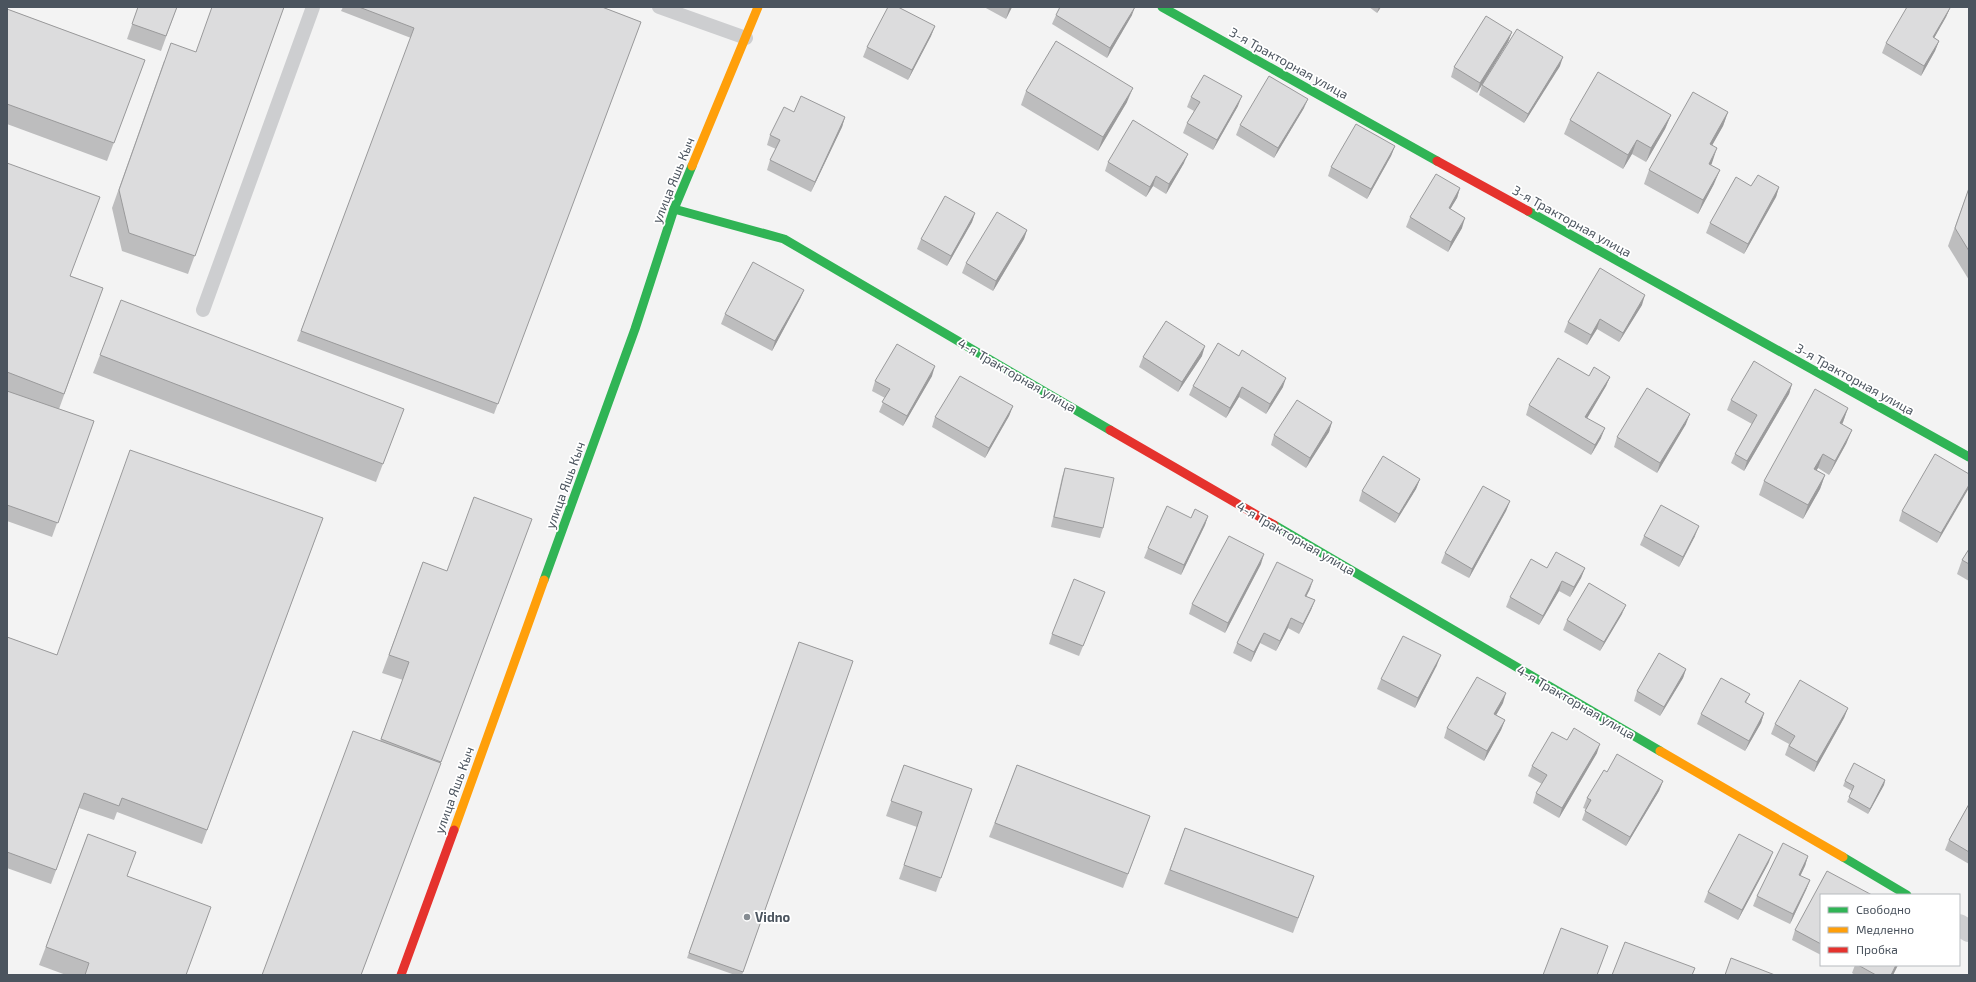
<svg xmlns="http://www.w3.org/2000/svg" width="1976" height="982" font-family="'Exo 2',sans-serif">
<style>
.lines{fill:none;stroke-linecap:round;stroke-linejoin:round}
.lane{stroke:#cdced0;stroke-width:14}
.street{stroke:#cdced0;stroke-width:22}
.fast{stroke:#30b455;stroke-width:9}
.slow{stroke:#ff9f0a;stroke-width:9}
.jam{stroke:#e5322d;stroke-width:9}
.wall{fill:#bdbdbe}
.shaded-wall{fill:#9a9a9b}
.building{fill:#dcdcdd;stroke:#9a9a9b}
.poi-dot{fill:#868c92;stroke:#fff;stroke-width:1.5}
.labels{text-anchor:middle;dominant-baseline:central;stroke-width:3.5;stroke-linejoin:round;paint-order:stroke}
.street-label{font-size:13px;fill:#4b545e;stroke:#fff}
.poi-label{font-size:13px;font-weight:bold;fill:#4b545e;stroke:#fff;text-anchor:start}
</style>
<rect width="100%" height="100%" fill="#f3f3f3"/>
<g class="lines">
<g class="lane">
<polyline points="659,7 746,38"/>
<polyline points="203,310 313,7"/>
</g>
<polyline class="street" points="1959,925 1969,931"/>
<g class="fast">
<polyline points="1162,7 1437,161"/>
<polyline points="674,209 784,239 1110,430"/>
<polyline points="1528,211 1969,457"/>
<polyline points="1274,525 1660,751"/>
<polyline points="544,580 635,329 674,209 692,166"/>
<polyline points="1843,857 1907,895"/>
</g>
<g class="slow">
<polyline points="692,166 758,7"/>
<polyline points="1660,751 1843,857"/>
<polyline points="454,830 544,580"/>
</g>
<g class="jam">
<polyline points="1437,161 1528,211"/>
<polyline points="1110,430 1274,525"/>
<polyline points="401,975 454,830"/>
</g>
</g>
<g class="wall">
<polygon points="138,7 177,7 161,51 127,39"/>
<polygon points="284,7 188,274 122,251 112,208 164,61 196,52"/>
<polygon points="343,7 602,7 641,22 494,414 297,341 411,38 341,11"/>
<polygon points="984,7 1012,7 1006,19"/>
<polygon points="1369,7 1381,7 1377,13"/>
<polygon points="1950,8 1946,17 1934,38 1939,41 1935,51 1921,76 1882,53 1886,43"/>
<polygon points="7,9 145,60 107,161 7,124"/>
<polygon points="1056,15 1132,15 1107,58 1052,24"/>
<polygon points="935,26 931,36 908,80 863,57 867,47"/>
<polygon points="1512,32 1508,42 1477,93 1451,77 1454,67"/>
<polygon points="1560,66 1524,123 1479,95 1482,85"/>
<polygon points="1026,91 1127,102 1098,151 1021,105"/>
<polygon points="1191,97 1238,106 1213,150 1183,133 1187,123 1194,111 1187,107"/>
<polygon points="1304,108 1274,158 1236,135 1240,125"/>
<polygon points="794,112 845,117 842,127 811,192 767,170 770,160 776,149 767,145 770,135"/>
<polygon points="1728,112 1723,126 1712,145 1712,163 1711,165 1714,184 1698,214 1644,184 1649,170"/>
<polygon points="1671,115 1665,129 1646,162 1632,154 1623,169 1564,134 1570,120"/>
<polygon points="1395,146 1391,156 1367,199 1328,176 1331,167"/>
<polygon points="1108,162 1184,163 1166,194 1153,186 1146,197 1105,171"/>
<polygon points="7,163 71,276 103,288 59,409 94,421 52,537 7,521"/>
<polygon points="1751,186 1779,187 1776,197 1744,254 1706,233 1710,223"/>
<polygon points="1460,188 1457,198 1450,209 1462,228 1448,252 1406,227 1410,217"/>
<polygon points="1969,188 1969,280 1948,246"/>
<polygon points="975,213 972,222 947,266 917,249 921,239"/>
<polygon points="1027,230 1024,239 993,291 962,273 966,263"/>
<polygon points="804,290 800,299 772,351 721,324 725,314"/>
<polygon points="1642,305 1619,342 1597,329 1587,345 1564,332 1568,322"/>
<polygon points="100,355 404,409 376,482 93,373"/>
<polygon points="1202,356 1178,392 1139,367 1143,357"/>
<polygon points="932,376 903,426 879,412 885,398 872,391 875,381"/>
<polygon points="1589,376 1610,377 1606,386 1587,418 1601,438 1591,455 1526,415 1529,405"/>
<polygon points="1792,384 1789,394 1744,471 1731,463 1735,454 1752,424 1727,410 1731,400"/>
<polygon points="1193,386 1283,387 1266,414 1239,397 1226,418 1189,395"/>
<polygon points="1013,406 1009,416 985,458 932,427 935,417"/>
<polygon points="1848,408 1842,425 1852,430 1846,444 1829,475 1818,468 1816,470 1825,475 1820,489 1803,519 1759,495 1764,481"/>
<polygon points="1332,422 1329,432 1306,468 1271,445 1274,435"/>
<polygon points="1686,424 1657,473 1614,447 1617,437"/>
<polygon points="1065,468 1103,528 1100,538 1051,527 1062,477"/>
<polygon points="1969,474 1937,543 1899,521 1902,511"/>
<polygon points="1420,479 1416,489 1395,523 1359,501 1362,491"/>
<polygon points="1510,501 1506,511 1469,578 1441,563 1445,553"/>
<polygon points="1208,516 1205,525 1181,575 1144,558 1148,548"/>
<polygon points="323,518 202,844 117,812 114,820 79,808 51,884 7,868 7,637 57,655"/>
<polygon points="532,519 361,975 380,741 403,680 382,673 423,562 447,571"/>
<polygon points="1644,536 1695,536 1679,567 1640,545"/>
<polygon points="1969,549 1969,581 1957,574 1962,560"/>
<polygon points="1261,564 1225,633 1189,614 1192,604"/>
<polygon points="1547,568 1585,568 1581,578 1570,597 1559,591 1539,625 1506,607 1510,597"/>
<polygon points="1310,589 1306,596 1315,600 1311,610 1299,634 1288,628 1276,651 1260,643 1251,662 1233,653 1237,643"/>
<polygon points="1105,592 1079,656 1049,644 1052,634"/>
<polygon points="1622,614 1600,651 1563,630 1567,620"/>
<polygon points="799,642 853,661 742,975 735,975 687,958"/>
<polygon points="1437,665 1415,708 1377,689 1381,679"/>
<polygon points="1686,669 1683,678 1660,716 1634,701 1637,691"/>
<polygon points="1750,694 1746,703 1764,713 1761,723 1745,751 1697,724 1701,714"/>
<polygon points="1503,703 1496,715 1505,720 1501,730 1484,761 1444,738 1447,728"/>
<polygon points="1848,708 1844,718 1814,772 1785,755 1789,744 1771,734 1775,724"/>
<polygon points="1567,740 1597,753 1559,818 1533,803 1536,793 1542,784 1528,776 1532,766"/>
<polygon points="904,765 972,789 936,892 899,879 917,827 886,816"/>
<polygon points="1017,765 1150,816 1123,888 989,837"/>
<polygon points="1607,772 1663,781 1659,791 1626,846 1582,820 1586,809 1583,808 1587,798"/>
<polygon points="1885,780 1884,785 1868,814 1847,802 1852,791 1843,786 1845,781"/>
<polygon points="1969,804 1969,864 1945,850 1949,840"/>
<polygon points="1185,828 1314,876 1293,933 1164,884"/>
<polygon points="88,834 127,876 186,975 66,975 39,965"/>
<polygon points="1808,856 1805,866 1800,876 1810,880 1806,890 1790,924 1753,906 1757,896"/>
<polygon points="1769,862 1738,920 1704,902 1708,892"/>
<polygon points="1821,895 1821,955 1792,940 1795,930"/>
<polygon points="1855,965 1898,965 1893,975 1855,975 1852,973"/>
</g>
<g class="shaded-wall">
<polygon points="1010,7 1012,7 1006,19 1009,9"/>
<polygon points="1135,7 1132,15 1107,58 1110,48"/>
<polygon points="1379,7 1381,7 1377,13"/>
<polygon points="1950,8 1946,17 1929,47 1933,37"/>
<polygon points="935,26 931,36 908,80 912,70"/>
<polygon points="1512,32 1508,42 1477,93 1480,83"/>
<polygon points="1939,41 1935,51 1921,76 1924,66"/>
<polygon points="1563,57 1560,66 1524,123 1528,114"/>
<polygon points="1133,88 1127,102 1098,151 1103,137"/>
<polygon points="1242,96 1238,106 1213,150 1217,140"/>
<polygon points="1308,99 1304,108 1274,158 1278,148"/>
<polygon points="1728,112 1723,126 1705,158 1710,144"/>
<polygon points="1671,115 1665,129 1646,162 1651,148"/>
<polygon points="845,117 842,127 811,192 815,182"/>
<polygon points="1637,140 1632,154 1623,169 1628,155"/>
<polygon points="1395,146 1391,156 1367,199 1371,189"/>
<polygon points="1717,148 1712,163 1704,178 1709,164"/>
<polygon points="1188,154 1184,163 1166,194 1169,184"/>
<polygon points="1720,170 1714,184 1698,214 1703,200"/>
<polygon points="1156,176 1153,186 1146,197 1150,187"/>
<polygon points="1779,187 1776,197 1744,254 1748,244"/>
<polygon points="1460,188 1457,198 1445,218 1449,208"/>
<polygon points="975,213 972,222 947,266 951,256"/>
<polygon points="1465,218 1462,228 1448,252 1451,242"/>
<polygon points="1027,230 1024,239 993,291 996,281"/>
<polygon points="804,290 800,299 772,351 775,341"/>
<polygon points="1645,295 1642,305 1619,342 1623,333"/>
<polygon points="1600,319 1597,329 1587,345 1591,335"/>
<polygon points="1205,346 1202,356 1178,392 1182,382"/>
<polygon points="935,366 932,376 903,426 907,416"/>
<polygon points="1610,377 1606,386 1582,427 1585,417"/>
<polygon points="1286,378 1283,387 1266,414 1270,404"/>
<polygon points="1792,384 1789,394 1744,471 1747,461"/>
<polygon points="1242,387 1239,397 1226,418 1230,408"/>
<polygon points="1013,406 1009,416 985,458 989,448"/>
<polygon points="1848,408 1843,422 1835,438 1840,423"/>
<polygon points="1690,414 1686,424 1657,473 1660,463"/>
<polygon points="1332,422 1329,432 1306,468 1310,458"/>
<polygon points="1605,428 1601,438 1591,455 1595,445"/>
<polygon points="1852,430 1846,444 1829,475 1835,461"/>
<polygon points="1823,454 1818,468 1809,483 1814,469"/>
<polygon points="1825,475 1820,489 1803,519 1808,505"/>
<polygon points="1420,479 1416,489 1395,523 1399,514"/>
<polygon points="1969,485 1969,488 1937,543 1941,533"/>
<polygon points="1510,501 1506,511 1469,578 1472,569"/>
<polygon points="1208,516 1205,525 1181,575 1184,565"/>
<polygon points="1699,526 1695,536 1679,567 1683,557"/>
<polygon points="1264,554 1261,564 1225,633 1228,623"/>
<polygon points="1585,568 1581,578 1570,597 1574,587"/>
<polygon points="1313,580 1310,589 1302,605 1305,596"/>
<polygon points="1562,581 1559,591 1539,625 1543,616"/>
<polygon points="1315,600 1311,610 1299,634 1303,624"/>
<polygon points="1626,605 1622,614 1600,651 1604,642"/>
<polygon points="1291,618 1288,628 1276,651 1280,641"/>
<polygon points="1264,633 1260,643 1251,662 1254,652"/>
<polygon points="1441,655 1437,665 1415,708 1418,698"/>
<polygon points="1686,669 1683,678 1660,716 1664,707"/>
<polygon points="1506,693 1503,703 1491,724 1494,714"/>
<polygon points="1848,708 1844,718 1814,772 1817,762"/>
<polygon points="1764,713 1761,723 1745,751 1749,741"/>
<polygon points="1505,720 1501,730 1484,761 1487,751"/>
<polygon points="1600,744 1597,753 1559,818 1562,808"/>
<polygon points="1885,780 1884,785 1868,814 1870,809"/>
<polygon points="1663,781 1659,791 1626,846 1630,837"/>
<polygon points="1773,852 1769,862 1738,920 1742,910"/>
<polygon points="1808,856 1805,866 1796,885 1799,875"/>
<polygon points="1810,880 1806,890 1790,924 1793,914"/>
<polygon points="1896,965 1898,965 1893,975 1891,975"/>
</g>
<g class="building">
<polygon points="138,7 177,7 166,36 132,24"/>
<polygon points="212,7 284,7 195,256 129,233 119,190 171,43 196,52"/>
<polygon points="359,7 602,7 641,22 498,404 301,331 414,28"/>
<polygon points="888,7 898,7 935,26 912,70 867,47"/>
<polygon points="1060,7 1135,7 1110,48 1056,15"/>
<polygon points="1907,7 1949,7 1950,8 1933,37 1939,41 1924,66 1886,43"/>
<polygon points="7,9 145,60 114,143 7,104"/>
<polygon points="1486,16 1512,32 1480,83 1454,67"/>
<polygon points="1517,29 1563,57 1528,114 1482,85"/>
<polygon points="1056,41 1133,88 1103,137 1026,91"/>
<polygon points="1598,72 1671,115 1651,148 1637,140 1628,155 1570,120"/>
<polygon points="1204,75 1242,96 1217,140 1187,123 1200,102 1191,97"/>
<polygon points="1269,76 1308,99 1278,148 1240,125"/>
<polygon points="1693,92 1728,112 1710,144 1717,148 1709,164 1720,170 1703,200 1649,170"/>
<polygon points="801,96 845,117 815,182 770,160 780,140 770,135 784,107 794,112"/>
<polygon points="1133,120 1188,154 1169,184 1156,176 1150,187 1108,162"/>
<polygon points="1356,124 1395,146 1371,189 1331,167"/>
<polygon points="7,163 100,197 70,276 103,288 64,394 7,372"/>
<polygon points="1436,174 1460,188 1449,208 1465,218 1451,242 1410,217"/>
<polygon points="1758,175 1779,187 1748,244 1710,223 1736,177 1751,186"/>
<polygon points="1969,188 1969,251 1955,228"/>
<polygon points="945,196 975,213 951,256 921,239"/>
<polygon points="997,212 1027,230 996,281 966,263"/>
<polygon points="753,262 804,290 775,341 725,314"/>
<polygon points="1600,268 1645,295 1623,333 1600,319 1591,335 1568,322"/>
<polygon points="121,300 404,409 383,464 100,355"/>
<polygon points="1166,321 1205,346 1182,382 1143,357"/>
<polygon points="1218,343 1239,356 1242,350 1286,378 1270,404 1242,387 1230,408 1193,386"/>
<polygon points="897,344 935,366 907,416 882,402 890,389 875,381"/>
<polygon points="1558,358 1589,376 1594,367 1610,377 1585,417 1605,428 1595,445 1529,405"/>
<polygon points="1754,361 1792,384 1747,461 1735,454 1757,415 1731,400"/>
<polygon points="960,376 1013,406 989,448 935,417"/>
<polygon points="1647,388 1690,414 1660,463 1617,437"/>
<polygon points="1815,389 1848,408 1840,423 1852,430 1835,461 1823,454 1814,469 1825,475 1808,505 1764,481"/>
<polygon points="7,391 94,421 58,523 7,505"/>
<polygon points="1297,400 1332,422 1310,458 1274,435"/>
<polygon points="130,450 323,518 207,830 122,798 119,806 84,793 56,870 7,852 7,637 57,655"/>
<polygon points="1935,454 1969,474 1969,485 1941,533 1902,511"/>
<polygon points="1383,456 1420,479 1399,514 1362,491"/>
<polygon points="1065,468 1114,478 1103,528 1054,517"/>
<polygon points="1483,486 1510,501 1472,569 1445,553"/>
<polygon points="474,497 532,519 441,762 381,739 409,662 389,655 423,562 447,571"/>
<polygon points="1661,505 1699,526 1683,557 1644,536"/>
<polygon points="1167,506 1191,518 1195,509 1208,516 1184,565 1148,548"/>
<polygon points="1229,536 1264,554 1228,623 1192,604"/>
<polygon points="1969,549 1969,564 1962,560"/>
<polygon points="1556,552 1585,568 1574,587 1562,581 1543,616 1510,597 1531,559 1547,568"/>
<polygon points="1277,562 1313,580 1305,596 1315,600 1303,624 1291,618 1280,641 1264,633 1254,652 1237,643"/>
<polygon points="1074,579 1105,592 1083,646 1052,634"/>
<polygon points="1589,583 1626,605 1604,642 1567,620"/>
<polygon points="1403,636 1441,655 1418,698 1381,679"/>
<polygon points="799,642 853,661 743,972 689,953"/>
<polygon points="1659,653 1686,669 1664,707 1637,691"/>
<polygon points="1477,677 1506,693 1494,714 1505,720 1487,751 1447,728"/>
<polygon points="1721,678 1750,694 1745,702 1764,713 1749,741 1701,714"/>
<polygon points="1800,680 1848,708 1817,762 1789,746 1795,736 1775,724"/>
<polygon points="1574,728 1600,744 1562,808 1536,793 1547,775 1532,766 1552,732 1567,740"/>
<polygon points="353,731 441,763 361,975 262,975"/>
<polygon points="1617,754 1663,781 1630,837 1585,811 1591,800 1587,798 1604,770 1607,772"/>
<polygon points="1854,763 1885,780 1870,809 1849,797 1854,786 1845,781"/>
<polygon points="904,765 972,789 941,878 904,865 922,812 891,801"/>
<polygon points="1017,765 1150,816 1128,874 995,823"/>
<polygon points="1969,804 1969,852 1949,840"/>
<polygon points="1185,828 1314,876 1298,918 1170,870"/>
<polygon points="88,834 136,852 127,876 211,907 186,975 85,975 89,963 46,947"/>
<polygon points="1739,834 1773,852 1742,910 1708,892"/>
<polygon points="1783,843 1808,856 1799,875 1810,880 1793,914 1757,896"/>
<polygon points="1827,871 1872,895 1821,895 1821,944 1795,930"/>
<polygon points="1561,928 1608,946 1597,975 1543,975"/>
<polygon points="1625,942 1695,968 1692,975 1612,975"/>
<polygon points="1731,958 1775,975 1725,975"/>
<polygon points="1858,965 1896,965 1891,975 1876,975"/>
</g>
<circle class="poi-dot" cx="747" cy="917" r="4"/>
<g class="labels">
<g class="street-label">
<text transform="translate(1289 63) rotate(29)">3-я Тракторная улица</text>
<text transform="translate(673 180) rotate(-68)">улица Яшь Кыч</text>
<text transform="translate(1572 221) rotate(29)">3-я Тракторная улица</text>
<text transform="translate(1017 375) rotate(30)">4-я Тракторная улица</text>
<text transform="translate(1855 379) rotate(29)">3-я Тракторная улица</text>
<text transform="translate(565 485) rotate(-70)">улица Яшь Кыч</text>
<text transform="translate(1296 538) rotate(30)">4-я Тракторная улица</text>
<text transform="translate(1576 702) rotate(30)">4-я Тракторная улица</text>
<text transform="translate(454 790) rotate(-70)">улица Яшь Кыч</text>
</g>
<g class="poi-label">
<text x="755" y="917">Vidno</text>
</g>
</g>
<rect width="1976" height="982" fill="none" stroke="#4b545e" stroke-width="16"/>
<rect x="1820" y="894" width="140" height="72" fill="#ffffff" stroke="#b7bbbf"/>
<rect x="1828" y="907" width="20" height="6" fill="#30b455" stroke="#b7bbbf"/>
<text x="1856" y="914" font-size="12" fill="#4b545e">Свободно</text>
<rect x="1828" y="927" width="20" height="6" fill="#ff9f0a" stroke="#b7bbbf"/>
<text x="1856" y="934" font-size="12" fill="#4b545e">Медленно</text>
<rect x="1828" y="947" width="20" height="6" fill="#e5322d" stroke="#b7bbbf"/>
<text x="1856" y="954" font-size="12" fill="#4b545e">Пробка</text>
</svg>
